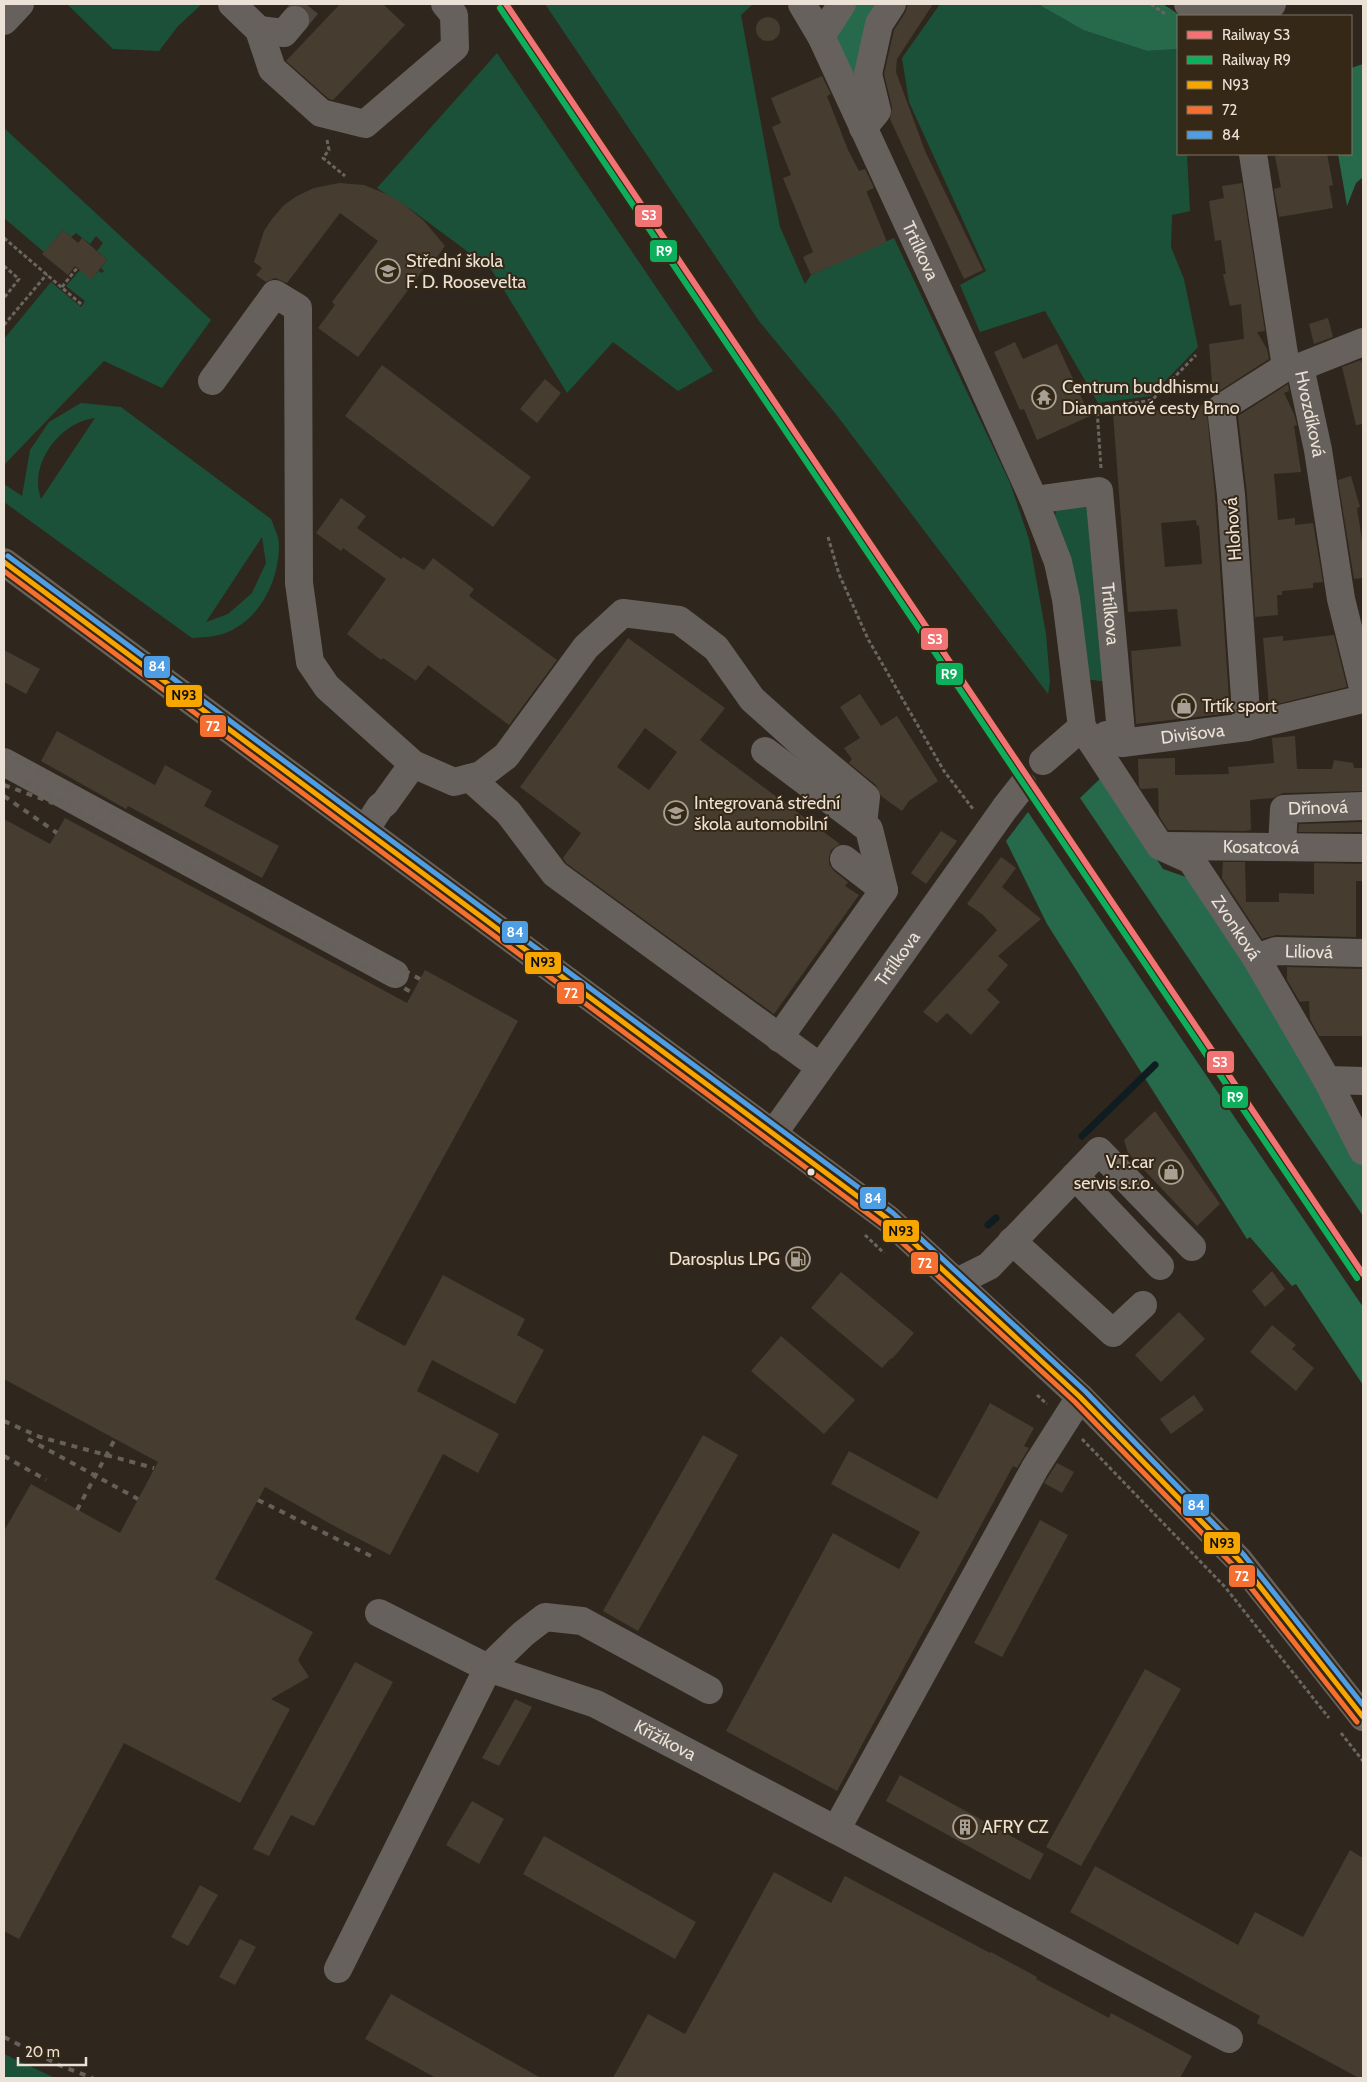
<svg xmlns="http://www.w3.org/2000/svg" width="1367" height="2082" font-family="Cabin,sans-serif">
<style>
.green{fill:#1b5138;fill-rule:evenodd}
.forest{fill:#266a4b}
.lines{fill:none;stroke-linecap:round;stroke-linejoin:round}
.stream{stroke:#0f1d21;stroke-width:7}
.building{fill:#463d30;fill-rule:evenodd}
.minor-tunnel{stroke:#4b4339;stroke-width:28;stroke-dasharray:28 14;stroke-linecap:butt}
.path{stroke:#6b6561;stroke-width:3;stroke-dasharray:4 2.5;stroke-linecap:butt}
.minor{stroke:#66615d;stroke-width:28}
.rail{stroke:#666059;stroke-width:4;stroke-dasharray:6 6;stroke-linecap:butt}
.bus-1-casing{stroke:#362816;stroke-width:9}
.bus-2-casing{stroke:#362816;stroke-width:9}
.bus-3-casing{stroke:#362816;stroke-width:9}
.bus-1{stroke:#f7a600;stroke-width:5}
.bus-2{stroke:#f46f30;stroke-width:5}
.bus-3{stroke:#4d9ee5;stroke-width:5}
.rail-1-casing{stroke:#362816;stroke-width:10}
.rail-2-casing{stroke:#362816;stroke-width:10}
.rail-1{stroke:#f27373;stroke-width:6}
.rail-2{stroke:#0daf5c;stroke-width:6}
.bus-dot{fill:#ebe1d6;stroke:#362816;stroke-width:2}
.labels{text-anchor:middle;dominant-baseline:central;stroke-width:4;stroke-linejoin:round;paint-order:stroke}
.street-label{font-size:18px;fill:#ebe1d6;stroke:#362816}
.poi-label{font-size:18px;fill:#ebe1d6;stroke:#362816;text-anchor:start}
.line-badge{stroke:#362816;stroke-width:2}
.badge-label{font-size:14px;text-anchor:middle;font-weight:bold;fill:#fff}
.pale-badge-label{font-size:14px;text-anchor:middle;font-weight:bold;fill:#111}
</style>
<rect width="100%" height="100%" fill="#2f271d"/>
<g class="green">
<polygon points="67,4 202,4 178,26 159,51 113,49"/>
<polygon points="545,4 753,4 741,15 780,227 805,284 811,275 894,238 1010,483 1029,539 1046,634 1050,682 1048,694 835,413 759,321"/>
<polygon points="940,4 1038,4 1083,30 1147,51 1178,49 1178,154 1187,154 1190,211 1172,215 1171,247 1184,279 1198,347 1151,396 1098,403 1045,311 980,332 960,285 986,271 909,102 902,58"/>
<polygon points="497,53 713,371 678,391 613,342 567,393 491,269 409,208 377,188"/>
<polygon points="4,128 211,320 162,388 104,361 4,465 4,339 51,282 81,307 85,301 66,286 80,270 91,279 99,271 102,273 104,271 101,268 107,260 97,251 103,243 96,236 90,244 76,233 71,237 63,230 44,252 4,218"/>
<path d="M81,403L121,407L271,519C274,527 279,537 279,545C279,579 262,616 230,631C219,637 204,637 192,638L4,502V484L22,496L30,450L49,422ZM95,418L41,499C28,464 60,422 95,418ZM262,537L266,563L252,593L228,614L206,622Z"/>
<polygon points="1061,503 1096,506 1108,682 1085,679 1071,566 1055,516 1056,510"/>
<polygon points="4,2054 55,2078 9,2078 4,2076"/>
</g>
<g class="forest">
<polygon points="854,4 886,4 862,98 834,40"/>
<polygon points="1038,4 1163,4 1181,16 1178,16 1178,49 1147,51 1083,30"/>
<polygon points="1363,64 1363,177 1356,183 1347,206 1338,154 1351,154 1351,68"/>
<polygon points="1103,776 1163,869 1186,877 1257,973 1325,1092 1363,1165 1363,1216 1080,798"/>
<polygon points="1028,812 1363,1307 1363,1385 1296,1284 1292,1286 1250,1237 1247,1239 1047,924 1006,841"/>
</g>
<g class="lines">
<g class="stream">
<polyline points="1082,1136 1155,1065"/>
<polyline points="988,1225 996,1218"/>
</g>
</g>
<g class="building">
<polygon points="340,4 383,4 405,25 333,100 329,99 286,61"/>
<polygon points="908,4 933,4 897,59 896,72 925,151 983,270 964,279 890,119 892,107 884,74 894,30 905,13"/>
<circle cx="768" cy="29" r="12"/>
<polygon points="822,76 831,94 827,96 848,150 859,171 865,169 874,188 867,191 867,193 887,242 811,275 803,257 813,252 783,178 791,175 772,127 781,123 771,98"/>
<polygon points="1279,154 1327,154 1333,185 1329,186 1333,208 1279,217 1274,189 1281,187 1275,156 1279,156"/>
<polygon points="339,183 364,185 389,195 405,205 424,221 445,246 435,260 432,258 358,357 318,328 335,305 332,302 378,241 340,213 287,283 275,278 266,282 256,275 262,268 254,262 264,231 272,219 284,205 297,196 314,188"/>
<polygon points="1242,183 1265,331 1257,332 1267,349 1269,359 1213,395 1209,344 1244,339 1241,304 1230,306 1223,274 1226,274 1221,240 1215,241 1209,201 1224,198 1222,186"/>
<polygon points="63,230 78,243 82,238 107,260 91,280 75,266 68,275 42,254"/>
<polygon points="1328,318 1333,337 1314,344 1309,324"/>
<polygon points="1015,342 1023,359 1057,344 1090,416 1037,440 1024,409 1020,410 994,352"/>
<polygon points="1361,360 1363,366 1363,424 1356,425 1342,367"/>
<polygon points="382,365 531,477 493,527 345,416"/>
<polygon points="545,379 561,393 537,423 520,409"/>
<polygon points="1288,384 1289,391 1284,393 1294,414 1297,425 1294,426 1301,472 1274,474 1278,520 1295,518 1295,525 1313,523 1323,582 1313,583 1313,588 1282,591 1282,595 1277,595 1278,615 1255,617 1247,494 1238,416"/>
<path d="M1206,404L1215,496L1230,713L1136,724L1131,651L1181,646L1177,609L1128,612L1113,413H1136ZM1196,520L1197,526L1199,525L1202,564L1165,567L1161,523Z"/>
<polygon points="1351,476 1360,507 1357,508 1363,547 1363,578 1354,579 1338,480"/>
<polygon points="341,498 366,516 357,528 401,559 403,557 424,570 433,558 474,589 469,596 557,660 509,725 428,665 416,681 383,658 381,660 347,634 386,579 343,548 341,551 316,533"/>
<polygon points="1334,635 1347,687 1269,706 1263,638 1283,636 1283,641"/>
<path d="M628,638L725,708L700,740L840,844L831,850L829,857V864L834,871L848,882L845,886L859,895L774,1014L566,863L563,858L581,833L520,787ZM645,728L677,752L649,790L617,767Z"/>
<polygon points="4,650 40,669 26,694 4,682"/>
<polygon points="860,694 881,726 897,716 938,781 909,801 902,811 881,796 876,785 849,763 852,759 844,748 860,738 840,707"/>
<polygon points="57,731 155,785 165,765 212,791 204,806 279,846 262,878 128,806 126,809 41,761"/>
<polygon points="1295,736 1297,769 1332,769 1334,760 1353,763 1354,768 1363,768 1363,791 1283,793 1273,798 1250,800 1251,830 1245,831 1168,830 1159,816 1158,788 1141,789 1139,786 1138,759 1175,758 1175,775 1229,774 1228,767 1274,763 1272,738"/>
<polygon points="65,818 407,1003 425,970 518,1021 355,1319 405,1346 443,1275 525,1319 517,1335 544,1350 515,1404 432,1360 417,1391 499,1434 478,1473 443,1454 390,1555 338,1528 265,1487 215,1579 313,1632 298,1660 309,1677 271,1699 290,1709 240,1803 124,1743 19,1939 4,1931 4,1531 31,1484 120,1533 158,1462 4,1379 4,819 50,844"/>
<polygon points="1363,822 1363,832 1298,832 1299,824"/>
<polygon points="941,831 957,841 926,884 911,873"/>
<polygon points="1001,857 1016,868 1002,887 1041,919 998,956 1008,965 987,990 1000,1002 971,1035 947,1013 937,1023 923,1012 997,930 982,914 967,904"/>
<polygon points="1223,862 1245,862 1246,902 1279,902 1279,893 1314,894 1314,863 1363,864 1363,881 1356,881 1356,937 1276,935 1262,939 1222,878"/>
<polygon points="1287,967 1363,969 1363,1036 1319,1036 1310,1019 1309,1001 1300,1002 1287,980"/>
<polygon points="1155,1111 1220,1204 1197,1226 1128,1153 1124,1140"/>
<polygon points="1272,1271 1285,1289 1265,1307 1252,1291"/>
<polygon points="841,1272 914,1333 892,1359 891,1358 882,1368 811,1308"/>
<polygon points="1179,1312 1205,1339 1161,1382 1135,1355"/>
<polygon points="1272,1325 1296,1345 1292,1349 1314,1368 1296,1391 1250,1352"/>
<polygon points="781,1336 855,1400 824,1434 751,1371"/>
<polygon points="1194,1395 1204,1410 1171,1434 1160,1419"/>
<polygon points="990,1403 1034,1428 1024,1446 1029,1448 1017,1468 1013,1466 837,1791 726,1731 833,1533 899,1569 920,1532 831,1484 849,1451 937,1499"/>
<polygon points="703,1435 738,1455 638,1631 603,1611"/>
<polygon points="1057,1463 1074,1472 1062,1493 1044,1483"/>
<polygon points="1040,1520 1068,1535 1002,1657 974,1643"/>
<polygon points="355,1662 393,1682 314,1826 291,1815 269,1856 253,1849"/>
<polygon points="1145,1669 1181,1689 1081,1866 1046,1847"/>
<polygon points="515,1699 532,1707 499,1766 482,1758"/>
<polygon points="900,1775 1044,1854 1030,1880 886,1801"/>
<polygon points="472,1801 504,1819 479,1864 446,1845"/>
<polygon points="544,1836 696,1922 675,1959 523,1874"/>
<polygon points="1350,1850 1363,1858 1363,2078 1359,2078 1257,2023 1260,2016 1070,1912 1095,1866 1238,1945 1255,1912 1303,1937"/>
<polygon points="774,1872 831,1903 845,1876 990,1953 991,1952 1037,1977 1036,1979 1109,2018 1111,2013 1192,2056 1180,2078 613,2078 648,2014 685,2034"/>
<polygon points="200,1885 218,1895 188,1946 171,1937"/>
<polygon points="240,1939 256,1947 235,1985 219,1977"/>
<polygon points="391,1994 541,2078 436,2078 365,2039"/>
</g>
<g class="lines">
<polyline class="minor-tunnel" points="295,20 307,5"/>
<g class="path">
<polyline points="1151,4 1165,14"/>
<polyline points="327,140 329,150 323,158 345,176"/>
<polyline points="4,238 81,304"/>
<polyline points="4,266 19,279 4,298"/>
<polyline points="62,287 77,268"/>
<polyline points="4,325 47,274"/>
<polyline points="1101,468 1097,409 1152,400 1196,355"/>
<polyline points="828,537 839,574 868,639 944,771 973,809"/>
<polyline points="865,1235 884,1253"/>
<polyline points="1037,1395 1047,1404"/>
<polyline points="1082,1439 1225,1587 1329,1718"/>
<polyline points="1341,1733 1363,1761"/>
</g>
<g class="minor">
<polyline points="232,4 259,30 272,69 321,113 365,124 455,47 454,15 445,4"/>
<polyline points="802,4 821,36"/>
<path id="s1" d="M842,4L821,36L968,354L1034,500L1058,562L1066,599L1082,727L1160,846L1191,860L1256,958L1327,1080L1363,1151"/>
<polyline points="1188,4 1204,15 1234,16 1272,4"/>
<polyline points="4,21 20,4"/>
<polyline points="259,30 284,33 295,20"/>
<polyline points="863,128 877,111 868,74 879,24 892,4"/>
<polyline points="1253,154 1286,367"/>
<path id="s2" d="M1286,367H1300L1318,450L1341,599L1363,688"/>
<polyline points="1300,367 1363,342"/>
<polyline points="212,381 275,294 298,308 299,583 310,662 327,687 413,764 454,782 481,775 506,756 586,647 623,613 679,620 716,648 752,699 801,743 866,797 863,824"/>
<path id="s3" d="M1034,500L1099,491L1122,743"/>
<polyline points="4,562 888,1219 1080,1397 1239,1560 1363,1717"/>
<polyline points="1247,727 1231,495 1221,408 1286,367"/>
<path id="s4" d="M1106,735L1122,743L1247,727L1363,699"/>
<polyline points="765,751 869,829 884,890"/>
<polyline points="1043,761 1082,727"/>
<polyline points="4,762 395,974"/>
<polyline points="470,778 508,812 555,874 820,1067"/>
<polyline points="365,830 380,807 385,803 413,764"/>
<path id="s5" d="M1166,846L1363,848"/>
<path id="s6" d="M1282,847L1284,809L1363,806"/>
<path id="s7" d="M1256,958L1276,951L1363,953"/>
<polyline points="779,1038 884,890 844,859"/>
<polyline points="1327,1080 1363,1081"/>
<path id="s8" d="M773,1134L1005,808L1023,785"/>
<polyline points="1075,1176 1160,1266"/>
<polyline points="1012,1241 1113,1333 1143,1305"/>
<polyline points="957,1282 989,1266 1099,1151 1192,1247"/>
<polyline points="1080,1397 1035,1468 836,1830 1229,2039"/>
<path id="s9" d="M379,1613L488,1668L596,1704L836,1830"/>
<polyline points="338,1969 488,1668 523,1634 545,1617 582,1621 709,1690"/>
</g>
<g class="rail">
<polyline points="4,752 420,979"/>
<polyline points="4,770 413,993"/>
<polyline points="4,785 53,803"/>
<polyline points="4,796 57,833"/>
<polyline points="4,1421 40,1437 154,1468"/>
<polyline points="28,1439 138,1499"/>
<polyline points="4,1456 46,1480"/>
<polyline points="258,1500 375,1558"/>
<polyline points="77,1510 115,1439"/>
<polyline points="4,2037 61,2066 93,2078"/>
</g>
<g class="bus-1-casing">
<polyline id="bus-1" points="4,562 888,1219 1080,1397 1239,1560 1363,1717"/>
</g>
<g class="bus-2-casing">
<polyline id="bus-2" points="4,571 883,1225 1075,1402 1233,1565 1357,1722"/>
</g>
<g class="bus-3-casing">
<polyline id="bus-3" points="8,556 893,1213 1085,1391 1244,1555 1363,1705"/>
</g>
<use href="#bus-1" class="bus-1"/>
<use href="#bus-2" class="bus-2"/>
<use href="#bus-3" class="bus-3"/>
<g class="rail-1-casing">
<polyline id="rail-1" points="506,4 1363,1274"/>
</g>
<g class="rail-2-casing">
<polyline id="rail-2" points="500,8 1357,1278"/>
</g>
<use href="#rail-1" class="rail-1"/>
<use href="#rail-2" class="rail-2"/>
</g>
<defs>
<g id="university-ring" transform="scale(1.25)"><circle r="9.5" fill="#362816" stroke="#a9a095" stroke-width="1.5"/><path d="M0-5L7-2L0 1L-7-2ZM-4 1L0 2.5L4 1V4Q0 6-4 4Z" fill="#a9a095"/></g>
<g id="temple-ring" transform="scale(1.25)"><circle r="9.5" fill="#362816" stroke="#a9a095" stroke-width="1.5"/><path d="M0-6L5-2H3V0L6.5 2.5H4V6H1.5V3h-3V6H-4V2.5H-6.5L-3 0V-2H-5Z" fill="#a9a095"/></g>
<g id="shop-ring" transform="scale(1.25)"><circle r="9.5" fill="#362816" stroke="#a9a095" stroke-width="1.5"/><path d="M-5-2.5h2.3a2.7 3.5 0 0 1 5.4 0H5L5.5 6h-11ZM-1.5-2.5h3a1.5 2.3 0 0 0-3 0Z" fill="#a9a095"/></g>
<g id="school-ring" transform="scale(1.25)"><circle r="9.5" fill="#362816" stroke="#a9a095" stroke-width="1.5"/><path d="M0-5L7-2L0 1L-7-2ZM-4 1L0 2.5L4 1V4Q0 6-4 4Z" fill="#a9a095"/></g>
<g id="fuel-ring" transform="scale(1.25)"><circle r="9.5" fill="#362816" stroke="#a9a095" stroke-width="1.5"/><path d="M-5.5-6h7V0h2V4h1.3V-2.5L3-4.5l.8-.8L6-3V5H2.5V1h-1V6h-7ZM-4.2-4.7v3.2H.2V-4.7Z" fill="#a9a095"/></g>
<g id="building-ring" transform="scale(1.25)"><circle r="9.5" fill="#362816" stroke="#a9a095" stroke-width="1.5"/><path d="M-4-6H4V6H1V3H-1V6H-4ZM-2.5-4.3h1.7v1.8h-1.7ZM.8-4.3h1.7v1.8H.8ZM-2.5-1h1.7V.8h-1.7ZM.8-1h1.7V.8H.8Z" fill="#a9a095"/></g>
</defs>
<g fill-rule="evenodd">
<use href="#university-ring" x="388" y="271"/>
<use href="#temple-ring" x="1044" y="397"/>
<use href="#shop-ring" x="1184" y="706"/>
<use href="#school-ring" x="676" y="813"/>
<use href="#shop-ring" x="1171" y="1172"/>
<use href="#fuel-ring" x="798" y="1259"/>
<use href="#building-ring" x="965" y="1827"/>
</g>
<circle class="bus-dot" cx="811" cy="1172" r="4.5"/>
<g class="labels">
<g class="street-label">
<text stroke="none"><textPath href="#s1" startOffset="275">Trtílkova</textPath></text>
<text stroke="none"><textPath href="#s2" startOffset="62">Hvozdíková</textPath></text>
<text transform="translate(1233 529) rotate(-94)">Hlohová</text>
<text stroke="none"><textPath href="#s3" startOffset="189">Trtílkova</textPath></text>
<text stroke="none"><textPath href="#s4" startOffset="89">Divišova</textPath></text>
<text stroke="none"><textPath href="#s6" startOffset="72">Dřínová</textPath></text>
<text stroke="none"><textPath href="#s5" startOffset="95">Kosatcová</textPath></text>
<text stroke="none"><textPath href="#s1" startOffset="1040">Zvonková</textPath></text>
<text stroke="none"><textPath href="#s7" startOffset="54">Liliová</textPath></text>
<text stroke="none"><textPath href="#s8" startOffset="215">Trtílkova</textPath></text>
<text stroke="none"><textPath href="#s9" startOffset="314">Křížíkova</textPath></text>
</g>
<g class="poi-label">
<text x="406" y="261">Střední škola<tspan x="406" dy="21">F. D. Roosevelta</tspan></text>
<text x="1062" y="387">Centrum buddhismu<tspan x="1062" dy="21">Diamantové cesty Brno</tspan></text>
<text x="1202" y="706">Trtík sport</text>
<text x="694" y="803">Integrovaná střední<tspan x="694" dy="21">škola automobilní</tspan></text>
<text x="1154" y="1162" text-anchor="end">V.T.car<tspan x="1154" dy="21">servis s.r.o.</tspan></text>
<text x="780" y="1259" text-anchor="end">Darosplus LPG</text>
<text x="982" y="1827">AFRY CZ</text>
</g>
</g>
<g class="line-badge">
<rect x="634" y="204" width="29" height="24" rx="5" fill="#f27373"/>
<rect x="649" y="239" width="29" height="24" rx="5" fill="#0daf5c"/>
<rect x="920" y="627" width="29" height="24" rx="5" fill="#f27373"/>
<rect x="143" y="655" width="28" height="24" rx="5" fill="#4d9ee5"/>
<rect x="935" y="662" width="29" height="24" rx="5" fill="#0daf5c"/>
<rect x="165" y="684" width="38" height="24" rx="5" fill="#f7a600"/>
<rect x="199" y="714" width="28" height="24" rx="5" fill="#f46f30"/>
<rect x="501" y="920" width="28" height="24" rx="5" fill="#4d9ee5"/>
<rect x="524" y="951" width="38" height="24" rx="5" fill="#f7a600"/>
<rect x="556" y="981" width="29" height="24" rx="5" fill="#f46f30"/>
<rect x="1206" y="1050" width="29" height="24" rx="5" fill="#f27373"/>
<rect x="1221" y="1085" width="28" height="24" rx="5" fill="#0daf5c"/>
<rect x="859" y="1186" width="28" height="24" rx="5" fill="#4d9ee5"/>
<rect x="882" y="1219" width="38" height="24" rx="5" fill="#f7a600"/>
<rect x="910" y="1251" width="29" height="24" rx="5" fill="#f46f30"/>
<rect x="1182" y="1493" width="28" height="24" rx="5" fill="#4d9ee5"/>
<rect x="1203" y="1531" width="38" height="24" rx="5" fill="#f7a600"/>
<rect x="1228" y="1564" width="28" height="24" rx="5" fill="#f46f30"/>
</g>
<g class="badge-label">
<text x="649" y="220">S3</text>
<text x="664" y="256">R9</text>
<text x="935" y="644">S3</text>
<text x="157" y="671">84</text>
<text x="949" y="679">R9</text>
<text x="213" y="731">72</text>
<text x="515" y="937">84</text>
<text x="571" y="998">72</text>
<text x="1220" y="1067">S3</text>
<text x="1235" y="1102">R9</text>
<text x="873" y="1203">84</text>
<text x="925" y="1268">72</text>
<text x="1196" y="1510">84</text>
<text x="1242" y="1581">72</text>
</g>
<g class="pale-badge-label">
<text x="184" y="700">N93</text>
<text x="543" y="967">N93</text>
<text x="901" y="1236">N93</text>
<text x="1222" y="1548">N93</text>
</g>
<rect width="1367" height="2082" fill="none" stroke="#ebe1d6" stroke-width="10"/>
<rect x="1177" y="15" width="175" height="140" fill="#362816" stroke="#7e7263"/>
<rect x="1187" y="31" width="25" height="8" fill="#f27373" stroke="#7e7263"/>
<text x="1222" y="40" font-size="15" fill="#ebe1d6">Railway S3</text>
<rect x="1187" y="56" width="25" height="8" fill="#0daf5c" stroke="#7e7263"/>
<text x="1222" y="65" font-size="15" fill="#ebe1d6">Railway R9</text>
<rect x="1187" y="81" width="25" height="8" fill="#f7a600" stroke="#7e7263"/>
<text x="1222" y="90" font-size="15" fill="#ebe1d6">N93</text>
<rect x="1187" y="106" width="25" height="8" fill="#f46f30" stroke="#7e7263"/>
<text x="1222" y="115" font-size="15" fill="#ebe1d6">72</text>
<rect x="1187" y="131" width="25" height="8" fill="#4d9ee5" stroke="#7e7263"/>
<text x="1222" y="140" font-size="15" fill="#ebe1d6">84</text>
<path d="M18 2057v8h68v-8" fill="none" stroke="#ebe1d6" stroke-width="2.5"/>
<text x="25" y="2057" font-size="15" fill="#ebe1d6" stroke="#362816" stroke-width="4" paint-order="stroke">20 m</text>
</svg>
